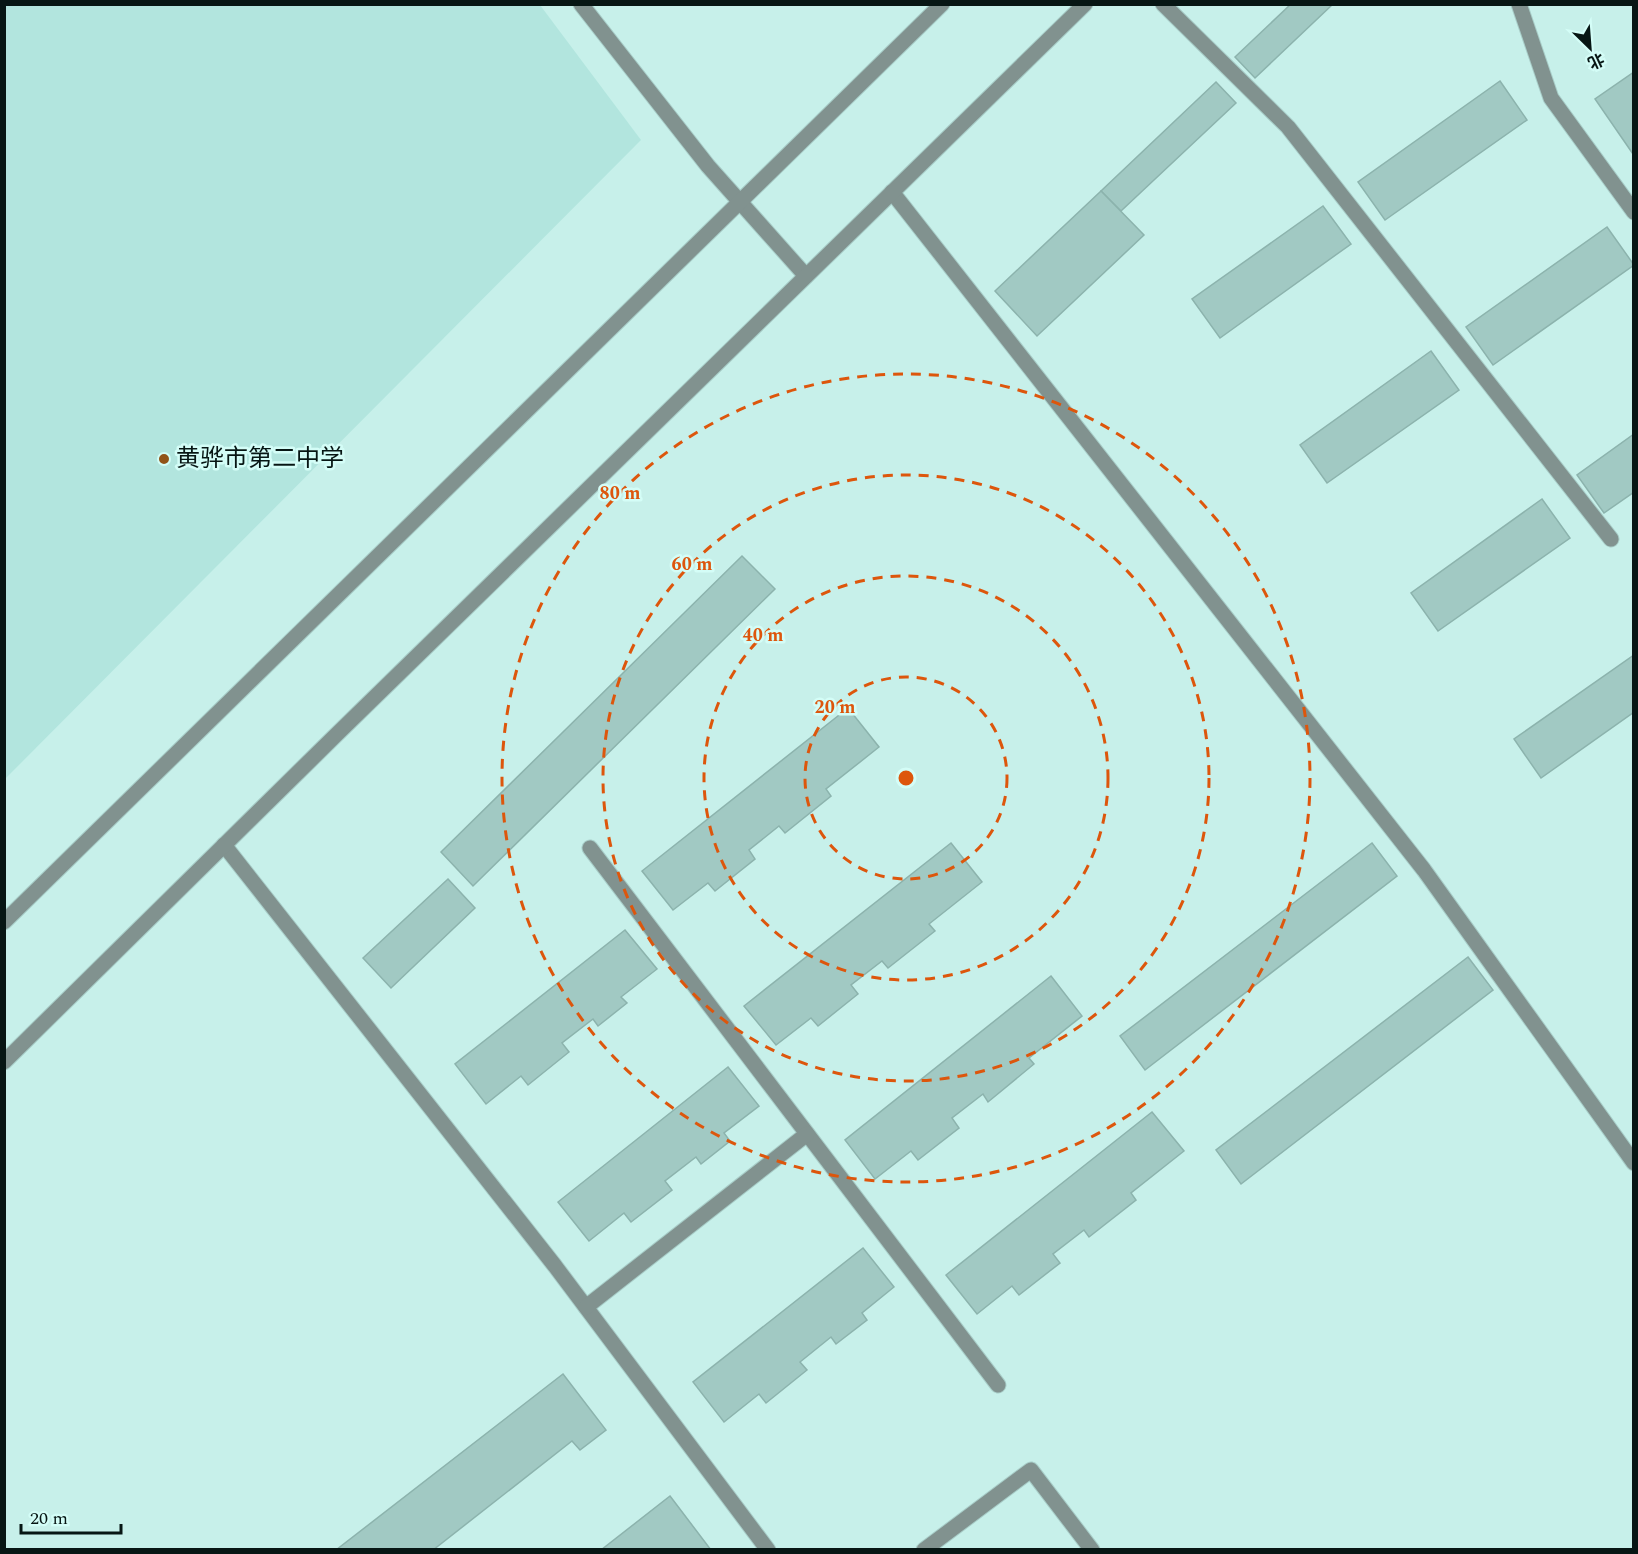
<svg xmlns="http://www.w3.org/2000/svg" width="1638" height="1554" font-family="Spectral,'Noto Sans SC',serif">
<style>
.built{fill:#b2e5de}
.building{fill:#a1c9c3;stroke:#8cb3ad;stroke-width:1.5}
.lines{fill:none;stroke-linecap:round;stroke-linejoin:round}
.minor-casing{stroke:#a8cdc8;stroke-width:17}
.minor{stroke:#81928f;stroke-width:15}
.ring{fill:none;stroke:#dd560c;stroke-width:3;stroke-dasharray:10 8}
.poi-dot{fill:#915317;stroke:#d4fdf7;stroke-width:2}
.labels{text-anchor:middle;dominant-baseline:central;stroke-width:5;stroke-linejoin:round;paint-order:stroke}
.poi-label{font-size:24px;fill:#071614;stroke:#d4fdf7;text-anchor:start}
.centre{fill:#dd560c;stroke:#d4fdf7;stroke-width:3}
.ring-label{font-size:18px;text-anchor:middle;font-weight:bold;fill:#dd560c;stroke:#d4fdf7;stroke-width:5;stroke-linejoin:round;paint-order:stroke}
</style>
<rect width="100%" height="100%" fill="#c7f0ea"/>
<polygon class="built" points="5,4 540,5 641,140 5,779"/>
<g class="building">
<polygon points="1291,4 1333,4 1255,78 1235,57"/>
<polygon points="1634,72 1634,153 1633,154 1595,99"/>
<polygon points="1500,81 1527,120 1385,220 1358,182"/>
<polygon points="1216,82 1236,103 1121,211 1101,191"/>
<polygon points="1101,191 1144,235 1037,336 995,291"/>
<polygon points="1323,206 1351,244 1220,338 1192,299"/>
<polygon points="1607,227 1634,265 1493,365 1466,327"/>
<polygon points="1431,351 1459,390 1327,483 1300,445"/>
<polygon points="1634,434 1634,492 1604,513 1577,475"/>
<polygon points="1542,499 1570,538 1438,631 1411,593"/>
<polygon points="742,556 775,589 473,886 441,852"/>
<polygon points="1634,655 1634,712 1541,778 1514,739"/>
<polygon points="848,708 879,747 826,789 831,796 785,833 779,826 749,850 755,859 715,891 708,883 673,910 642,871"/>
<polygon points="951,843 982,882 929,924 935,931 888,968 882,961 851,985 858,994 818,1026 811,1018 776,1045 744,1006"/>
<polygon points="1372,843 1397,876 1145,1070 1120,1036"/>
<polygon points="448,879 475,908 391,988 363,958"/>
<polygon points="625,930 657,969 621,997 627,1003 598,1026 593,1019 562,1043 569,1052 528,1085 521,1076 486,1104 455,1064"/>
<polygon points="1468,957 1493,990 1241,1184 1216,1150"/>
<polygon points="1051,976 1082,1016 1029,1058 1034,1064 988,1102 983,1094 952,1118 959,1128 918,1160 911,1151 875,1179 845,1140"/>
<polygon points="728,1067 759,1106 724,1133 730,1141 701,1164 696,1157 665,1181 672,1190 631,1222 624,1213 589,1241 558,1202"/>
<polygon points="1152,1112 1184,1151 1131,1193 1136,1200 1089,1237 1084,1230 1053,1254 1060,1263 1019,1295 1012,1286 977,1314 946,1275"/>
<polygon points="863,1248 894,1287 862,1313 867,1320 836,1344 831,1337 800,1362 807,1370 766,1403 759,1394 724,1422 693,1382"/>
<polygon points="563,1374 606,1430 580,1450 572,1441 433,1550 336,1550"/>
<polygon points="670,1496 711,1550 601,1550"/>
</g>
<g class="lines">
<g class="minor-casing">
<g id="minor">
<polyline points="581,4 708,166 806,276"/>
<polyline points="1163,4 1288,127 1611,539"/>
<polyline points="1519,4 1551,98 1634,212"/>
<polyline points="892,192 1424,870 1634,1163"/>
<polyline points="224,845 555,1266 768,1550"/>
<polyline points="590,848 998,1385"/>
<polyline points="4,922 942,4"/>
<polyline points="4,1062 337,734 1085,4"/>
<polyline points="586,1307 807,1134"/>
<polyline points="924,1550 1031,1470 1092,1550"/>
</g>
</g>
<use href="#minor" class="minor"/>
</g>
<g class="ring">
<circle cx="906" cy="778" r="101"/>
<circle cx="906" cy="778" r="202"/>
<circle cx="906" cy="778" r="303"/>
<circle cx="906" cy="778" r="404"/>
</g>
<circle class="poi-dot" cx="164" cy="459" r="6"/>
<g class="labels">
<g class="poi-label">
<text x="176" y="459">黄骅市第二中学</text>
</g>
</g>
<circle cx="906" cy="778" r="9" class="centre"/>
<g class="ring-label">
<text x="620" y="499">80 m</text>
<text x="692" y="570">60 m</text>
<text x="763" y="641">40 m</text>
<text x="835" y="713">20 m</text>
</g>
<rect width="1638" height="1554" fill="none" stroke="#071614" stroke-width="12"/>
<g transform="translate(1590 48) rotate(155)" stroke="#d4fdf7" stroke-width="4.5" paint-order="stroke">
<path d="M0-4.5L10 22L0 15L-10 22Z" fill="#071614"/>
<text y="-9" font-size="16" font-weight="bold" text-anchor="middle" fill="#071614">北</text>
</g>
<path d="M21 1524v9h100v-9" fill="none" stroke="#071614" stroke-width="3"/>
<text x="30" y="1524" font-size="18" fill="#071614" stroke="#d4fdf7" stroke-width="4.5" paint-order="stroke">20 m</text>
</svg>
